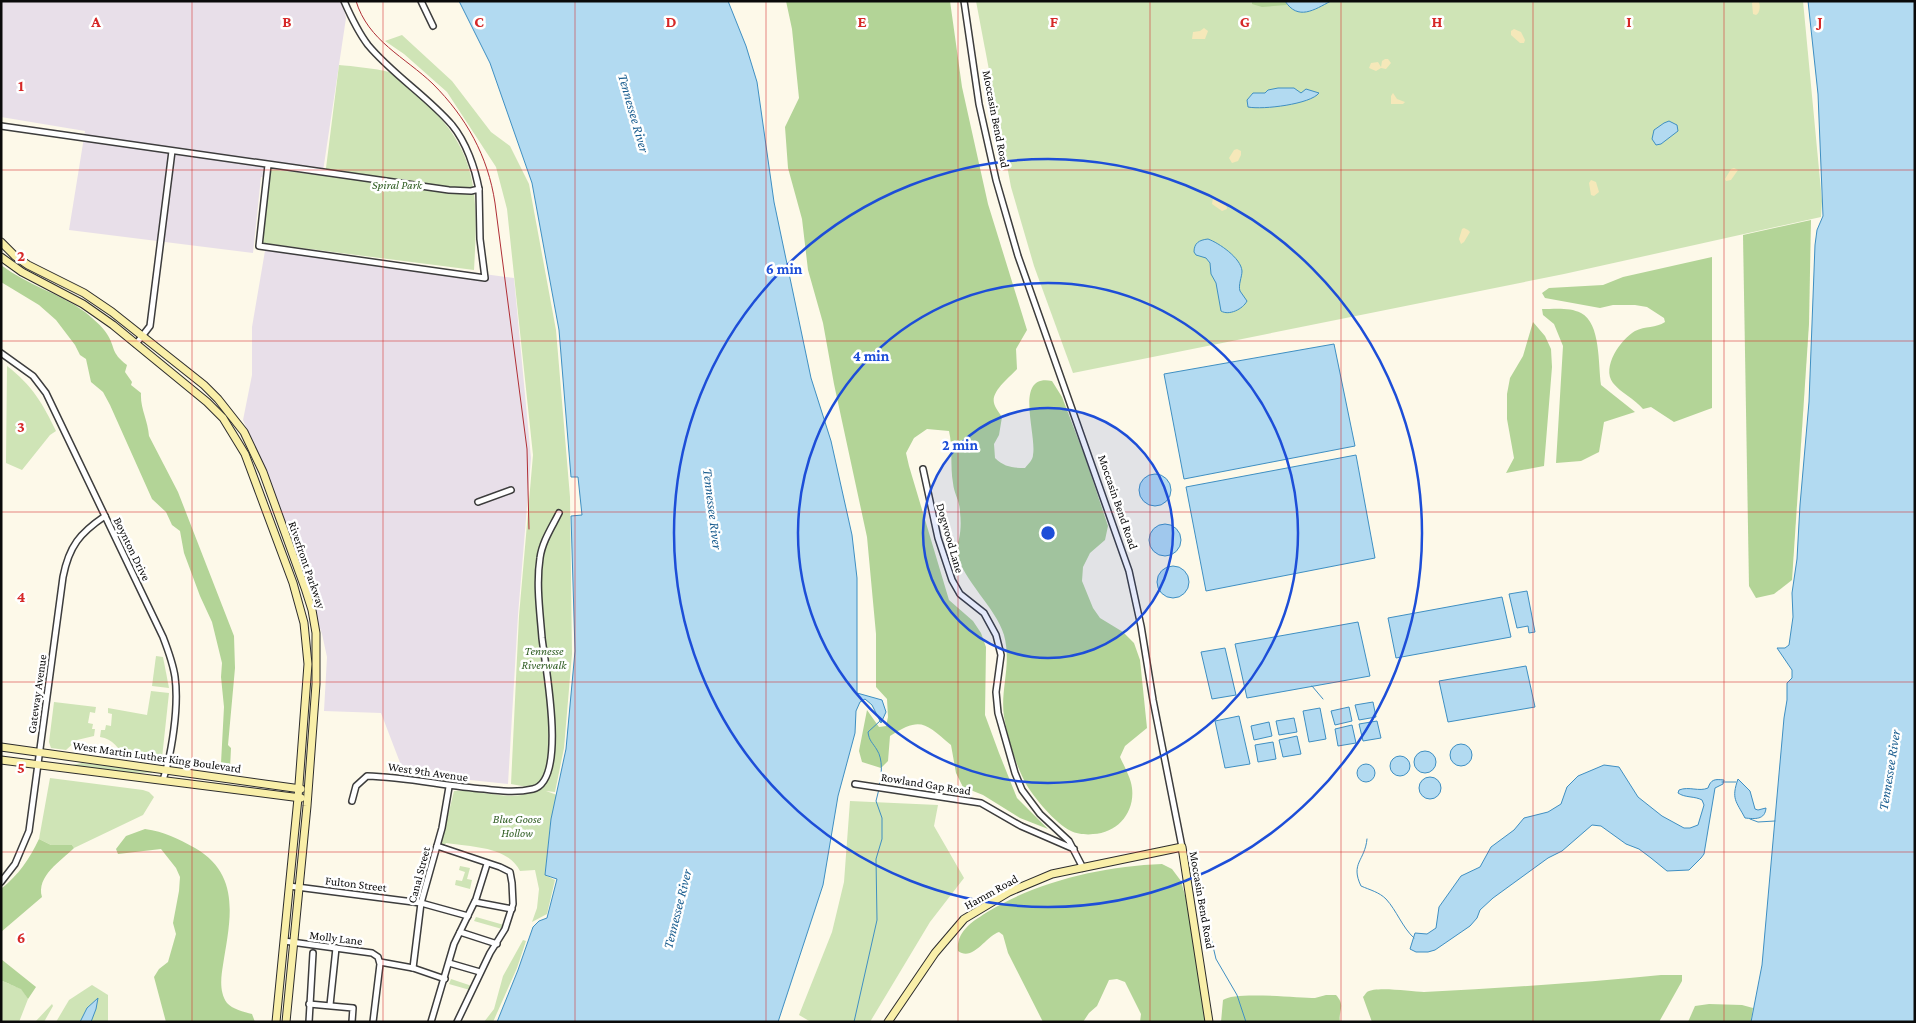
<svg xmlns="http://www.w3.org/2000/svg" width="1916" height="1023" font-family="'Crimson Pro',serif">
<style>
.industrial{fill:#e8dfe9}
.green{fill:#cfe4b6}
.forest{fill:#b3d497}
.sand{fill:#f5e8b9}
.water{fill:#b2daf1;stroke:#3f8fc2}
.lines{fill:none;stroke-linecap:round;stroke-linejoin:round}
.stream{stroke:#3f8fc2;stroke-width:1}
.street-casing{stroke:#3d3d3d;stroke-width:8}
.secondary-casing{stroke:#2c2c2c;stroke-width:9}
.street{stroke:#fff;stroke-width:5}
.secondary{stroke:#f9efa9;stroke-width:7}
.rail{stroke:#af2e35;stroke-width:1}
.grid{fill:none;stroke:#d62828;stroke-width:1;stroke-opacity:0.55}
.ring{fill:none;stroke:#1d4ed8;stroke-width:2.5}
.labels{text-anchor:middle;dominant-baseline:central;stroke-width:5;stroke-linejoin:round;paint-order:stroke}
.street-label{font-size:12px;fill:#0a0a0a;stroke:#fff}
.park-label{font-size:12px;font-style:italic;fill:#2e5c21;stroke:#fff}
.water-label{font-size:14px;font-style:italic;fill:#1e6091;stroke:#fff}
.grid-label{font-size:16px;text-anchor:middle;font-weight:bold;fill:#d62828;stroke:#fff;stroke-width:5;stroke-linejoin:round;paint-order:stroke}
.centre{fill:#1d4ed8;stroke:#fff;stroke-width:2.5}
.ring-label{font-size:15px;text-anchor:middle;font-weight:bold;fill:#1d4ed8;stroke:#fff;stroke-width:5;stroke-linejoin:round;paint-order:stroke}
</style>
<rect width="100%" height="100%" fill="#fdf9e9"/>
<g class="industrial">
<polygon points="1,1 342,1 346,18 322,178 280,179 261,177 253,253 69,230 85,131 1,117"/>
<polygon points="266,245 514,278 531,458 518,615 508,784 404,773 381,713 324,711 327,657 322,634 270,482 243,420 252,375 252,327"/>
</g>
<g class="green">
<polygon points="976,1 1803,1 1822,201 1821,217 1564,274 1073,373 1034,266 1011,187"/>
<path d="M402,35L452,81L491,132L510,146L529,184L556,330L570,497L572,654L564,748L555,792L546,791L557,795L551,819L545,875L555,880L547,914L532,922L537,908L539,889L535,870L520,871C508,846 470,847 446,843L444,846L441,844L454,791C481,789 513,804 538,789L511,784L519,616L533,455L507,209L496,167L447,92L404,54L385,41Z"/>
<path d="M339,65C350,66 383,69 391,73C401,79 411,90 420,98C480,150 478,197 474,270L263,243L270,169L325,176Z"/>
<path d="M7,366C32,385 43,404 56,431L50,435L22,470L6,463Z"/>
<polygon points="156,656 163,657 169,688 152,686"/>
<path d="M151,691L169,693L162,758L158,762L125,759C119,748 113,739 100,737L101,730H105L106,725L111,726L112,714L108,713V708L147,715Z"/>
<polygon points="54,702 96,707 95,713 90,712 88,723 93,724 92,729 95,729 94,736 77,740 66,750 51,748 49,742"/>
<polygon points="82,763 152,771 152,773 112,772 82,768 72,765"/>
<polygon points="50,778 143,790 149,792 154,797 143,815 74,848 72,845 51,845 39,839"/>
<polygon points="850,801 938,805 934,826 964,878 930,922 870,1022 811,1022 799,1015 832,932 844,882"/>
<polygon points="460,866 470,868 467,879 472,880 470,889 455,885 456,880 462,881 465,872 459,870"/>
<polygon points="476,917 504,925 502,929 474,921"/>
<polygon points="523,940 526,941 517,968 493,1022 484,1022 494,1009 503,976"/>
<polygon points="451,979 472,986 470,990 449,984"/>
<path d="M1,981C8,982 13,987 21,988L28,999L19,1022H1Z"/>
<polygon points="92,985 108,995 108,1022 56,1022 69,1000"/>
<polygon points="52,1004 53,1006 44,1022 35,1022"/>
</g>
<g class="forest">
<path d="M786,1H950L962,87L988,204L1027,330L1016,349L1017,369C1010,377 991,391 994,403C995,408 999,412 1002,417L999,435L994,444L995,458C1004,467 1013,468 1025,468C1028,464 1033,460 1033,455C1037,434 1013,373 1052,381L1062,397L1085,457L1108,526L1105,540L1090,553L1083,567L1082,581L1093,608L1100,618L1123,632L1134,643L1140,660L1147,728L1125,746L1120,757C1124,766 1131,778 1132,788C1135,812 1118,833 1093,834C1088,835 1076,834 1071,831C1056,824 1033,797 1025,782C1015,763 1008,738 1004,717C1000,689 1012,665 1004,635C995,606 963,581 957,553C955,547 958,544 959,539C961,530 961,521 960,512C960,501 954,494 953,483C950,466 953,448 949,431L927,429L914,438L906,453L909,466L949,600L973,621L981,633L986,647L985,715L999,753L1017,798L1048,829L1020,818L983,795L963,787L956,773L951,745C925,723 921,716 890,736L888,761L881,768L862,762L859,751L867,710L879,727L886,726L888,717L887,699L876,687V634L867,537L834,384L823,323L808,270L802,219L788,168L785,127L799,98L792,29Z"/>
<polygon points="1252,1 1285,1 1287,5 1262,7 1252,4"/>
<polygon points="1811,220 1809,324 1792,580 1774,594 1756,598 1749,586 1743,235"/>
<path d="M1712,257V408L1674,422L1651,407L1643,409C1635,399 1621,393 1613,383C1601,367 1621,339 1635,331C1645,326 1656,328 1665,322L1664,318L1647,307L1635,305H1613L1600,308L1545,298L1542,293L1549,288L1603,285L1623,277Z"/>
<path d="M1,265C27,285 59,293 85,312C92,318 102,326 107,334C116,348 110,352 127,365L125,372L132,382L131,385L141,393C140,408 148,421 149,436L178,492L234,636L235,668L228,745L231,748L230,769L223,768L221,763L224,707L221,677L222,663L212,622L200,596L184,553L180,531L172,525L166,512L152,499L110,405L103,392L91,382L86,359L80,355L75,345L56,320L39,305L1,282Z"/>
<path d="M1542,309C1554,309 1570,307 1581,313C1601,323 1598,365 1601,385L1635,412L1604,422L1599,452L1581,461L1556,463L1563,346L1554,324L1543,315Z"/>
<polygon points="1533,322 1545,336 1551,349 1552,367 1544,466 1506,473 1514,458 1507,419 1507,394 1510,378 1523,356"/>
<path d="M145,829C165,832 177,838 195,848C242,875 230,921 223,965C221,977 219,992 227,1003C232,1009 244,1012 252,1014L255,1022H166L154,977L159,969L168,962L176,934L173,923L179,891L180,877L176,868L161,849L118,854L116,849L126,836Z"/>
<path d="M39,839L51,845H72L74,848C61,861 36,876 42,897L1,932V889C19,874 29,860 39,839Z"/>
<path d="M1162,864L1172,869L1181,881L1188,906L1202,987L1205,1022H1140L1141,1014L1125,982L1117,979L1109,980L1097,1006L1089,1013L1083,1022H1043L1008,953L1003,935L999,932C986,936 973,962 958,951C956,931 973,921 989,911C1039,881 1104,866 1162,864Z"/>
<path d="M1,959L36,987L28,999L21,989C14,987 8,982 1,981Z"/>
<path d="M1661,975H1682V981L1659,1022H1372L1363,997C1363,997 1367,992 1367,992C1377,986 1412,992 1424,992C1503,988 1582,983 1661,975Z"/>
<path d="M1326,995H1336C1346,1006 1338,1010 1340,1022H1221L1223,1000C1234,991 1298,998 1315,998Z"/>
<polygon points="1709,1004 1742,1005 1753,1008 1751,1022 1688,1022 1695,1006"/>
</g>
<g class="sand">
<path d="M1754,1H1758C1761,4 1760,13 1756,15L1753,14L1752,3Z"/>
<polygon points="1204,28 1208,31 1205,39 1192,39 1193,32 1200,31"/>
<polygon points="1514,29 1521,32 1525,40 1524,43 1520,43 1511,35 1511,31"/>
<polygon points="1385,59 1388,59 1391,63 1386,69 1381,68 1376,71 1369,68 1371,63 1378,62 1381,67 1382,61"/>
<polygon points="1393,93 1397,99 1405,102 1403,104 1391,104 1391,96"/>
<polygon points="1237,149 1241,151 1241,155 1238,161 1232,163 1229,158 1234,150"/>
<polygon points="1734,168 1738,170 1731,180 1726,181 1725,179 1731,169"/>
<polygon points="1591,180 1596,182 1599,192 1594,196 1591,195 1589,183"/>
<polygon points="1213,198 1226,204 1227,209 1222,211 1212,204"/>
<polygon points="1464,228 1468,230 1470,232 1464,242 1461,244 1459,239 1462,229"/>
</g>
<g class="water">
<polygon points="459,1 728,1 746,46 757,82 774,202 811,378 831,441 852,535 857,578 857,693 882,700 886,712 881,723 872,705 865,699 860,702 856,711 855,733 838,796 823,885 778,1022 497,1022 518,970 533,927 539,921 547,918 557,879 545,875 551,819 566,749 575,651 571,516 582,515 578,477 571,477 559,330 532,183 490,63"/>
<path d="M1285,1H1331C1314,10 1298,21 1285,1Z"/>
<polygon points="1808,1 1915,1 1915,1022 1751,1022 1762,965 1784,718 1787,700 1787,683 1792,678 1792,670 1777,648 1785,648 1789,645 1793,617 1792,593 1797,559 1800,505 1809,402 1815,245 1817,230 1823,216 1818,94"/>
<path d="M1278,88H1294L1301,93L1306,89L1319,93C1311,104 1263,110 1248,107L1247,100L1253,93H1265L1268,90Z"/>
<polygon points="1669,121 1677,125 1678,131 1661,144 1656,145 1652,139 1654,130 1664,123"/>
<path d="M1208,239C1219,243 1241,258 1242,271C1242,277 1238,285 1240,291C1242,294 1245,298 1247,301C1243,309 1229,316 1221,311L1216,283L1211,274L1210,263L1206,258L1196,255L1194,252C1194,243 1199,240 1208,239Z"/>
<polygon points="1334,344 1355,446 1184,479 1164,374"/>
<polygon points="1356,455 1375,558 1206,591 1186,487"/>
<circle cx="1155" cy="490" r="16"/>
<circle cx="1165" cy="540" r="16"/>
<circle cx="1173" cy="582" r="16"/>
<polygon points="1527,591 1535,632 1529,633 1528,626 1517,628 1509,594"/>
<polygon points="1502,597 1511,637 1396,658 1388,618"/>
<polygon points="1358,622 1370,676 1247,698 1235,644"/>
<polygon points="1225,648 1236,695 1212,699 1201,652"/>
<polygon points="1526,666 1535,707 1448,722 1439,681"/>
<polygon points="1373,702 1376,717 1359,720 1355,705"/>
<polygon points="1349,707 1352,721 1335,725 1331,711"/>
<polygon points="1320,708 1326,739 1309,742 1303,711"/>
<polygon points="1239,716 1250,764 1225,768 1215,721"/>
<polygon points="1294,718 1297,732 1279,735 1276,721"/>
<polygon points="1377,721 1381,738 1363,741 1359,724"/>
<polygon points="1269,722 1272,736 1254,740 1251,726"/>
<polygon points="1352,725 1356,743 1338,746 1335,729"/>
<polygon points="1297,736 1301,754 1283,757 1279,740"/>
<polygon points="1273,742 1276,759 1258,762 1255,745"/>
<circle cx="1461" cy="755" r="11"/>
<circle cx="1425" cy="762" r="11"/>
<circle cx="1400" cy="766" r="10"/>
<circle cx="1366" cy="773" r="9"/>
<path d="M1604,765L1619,767L1638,797L1662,816L1684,828H1690L1698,825L1704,805L1702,800C1695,796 1685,798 1678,793L1679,790C1689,786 1699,792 1708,788C1711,779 1715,779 1724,780L1723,784L1715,788L1704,854L1701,858L1689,870L1667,871L1651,858L1639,849L1626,844L1601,826L1592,825L1562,851L1548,858L1493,898L1480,910L1477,918L1470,926L1435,950L1428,952H1416L1410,949L1415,933L1427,934L1436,928L1439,907L1461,876L1480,867L1491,847L1514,830L1524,818L1548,812L1561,804L1567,787L1578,776Z"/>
<circle cx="1430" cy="788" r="11"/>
<path d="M1738,779L1750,791L1755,809L1758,810L1766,808C1765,820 1755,819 1745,818C1736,801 1731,799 1738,779Z"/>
<polygon points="98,998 96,1009 91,1022 80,1022 87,1008"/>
</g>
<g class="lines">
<g class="stream">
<polyline points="1312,686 1323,699"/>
<polyline points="1722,782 1736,782"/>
<path d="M879,786C882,775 883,759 877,750C873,743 869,741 868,732L880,721V719"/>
<polyline points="1750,819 1758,822 1775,821"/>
<path d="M1367,839C1365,861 1350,863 1361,886C1370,890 1379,892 1386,899C1397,911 1402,927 1414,938"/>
<polyline points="1193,862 1216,959 1237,995 1246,1022"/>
<polyline points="854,1022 877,920 876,859 882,839 882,818 876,801 879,789"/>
</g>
<g class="street-casing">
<g id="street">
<path d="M344,1C351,17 358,32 368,45C393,75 427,96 452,125C466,142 475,168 479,189"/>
<polyline points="421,1 433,26"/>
<polyline points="964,1 979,104 996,180 1018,256 1129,571 1141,626 1153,700 1182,847"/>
<polyline points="1,126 449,190 471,191 479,189 480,239 485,278 259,246 268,165"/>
<polyline points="136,344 150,326 172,151"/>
<path d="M1,353L33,376L46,393L163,637C168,650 173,663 175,677C179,706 172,753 163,780"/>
<polyline points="923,469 938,538 952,580 960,594 984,613 996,635 1001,655 996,692 998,713 1015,773 1022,790 1040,814 1069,841 1083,868"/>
<polyline points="478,502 511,490"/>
<polyline points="855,784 981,803 1021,826 1074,849"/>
<path d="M352,801L356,786L367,776C406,777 445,786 484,789C500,791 516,793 533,789C568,781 545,665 542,638C540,612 536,584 540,558C542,542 552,527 559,513"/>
<polyline points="437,846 500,867 510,872 512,883 513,904 505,929 490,953 457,1022"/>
<path d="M1,882L15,864L29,831L63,577C69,546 80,533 105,516"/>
<polyline points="289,886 421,903 468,916"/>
<polyline points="475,902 512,909"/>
<polyline points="460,932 497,944"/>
<polyline points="284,941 372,953 378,957 380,964 373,1022"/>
<polyline points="380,962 413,968 445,979"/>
<polyline points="449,963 480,972"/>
<polyline points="413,968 421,903 442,828 449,787"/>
<polyline points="309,1004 353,1008 352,1022"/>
<polyline points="330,1005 336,948"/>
<polyline points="309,1022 313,953"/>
<polyline points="431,1022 454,944 476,899 487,864"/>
</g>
</g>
<g class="secondary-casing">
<g id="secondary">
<polyline points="1,242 15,256 28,265 84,293 112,312 204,385 218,399 244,432 263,472 305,588 312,610 316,633 316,684 307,806 286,1022"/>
<polyline points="1,257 22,272 83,304 113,325 207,402 223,418 245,454 293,583 304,623 308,664 298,798 276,1022"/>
<polyline points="1,747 301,789"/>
<polyline points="1,760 301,798"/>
<polyline points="888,1022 935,953 964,919 1009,892 1052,874 1182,847 1209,1022"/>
</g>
</g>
<use href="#street" class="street"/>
<use href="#secondary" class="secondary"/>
<path class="rail" d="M356,1C368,41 405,57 433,84C466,117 488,156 495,203L527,449L529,529"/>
</g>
<path class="grid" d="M192,1V1022M383,1V1022M575,1V1022M766,1V1022M958,1V1022M1150,1V1022M1341,1V1022M1533,1V1022M1724,1V1022M1,170H1915M1,341H1915M1,512H1915M1,682H1915M1,852H1915"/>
<circle cx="1048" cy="533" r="125" fill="#1d4ed8" fill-opacity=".12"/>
<g class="ring">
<circle cx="1048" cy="533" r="125"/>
<circle cx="1048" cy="533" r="250"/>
<circle cx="1048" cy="533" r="374"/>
</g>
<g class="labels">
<g class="street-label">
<text transform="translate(996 119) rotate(79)">Moccasin Bend Road</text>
<text transform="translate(1118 502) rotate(71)">Moccasin Bend Road</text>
<text transform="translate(950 538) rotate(74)">Dogwood Lane</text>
<text transform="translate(132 549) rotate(64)">Boynton Drive</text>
<text transform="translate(307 565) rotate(71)">Riverfront Parkway</text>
<text transform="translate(37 694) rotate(-82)">Gateway Avenue</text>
<text transform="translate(157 757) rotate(8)">West Martin Luther King Boulevard</text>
<text transform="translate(428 772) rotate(8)">West 9th Avenue</text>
<text transform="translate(926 784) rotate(9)">Rowland Gap Road</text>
<text transform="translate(419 875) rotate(-75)">Canal Street</text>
<text transform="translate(356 884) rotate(7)">Fulton Street</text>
<text transform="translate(991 892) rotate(-29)">Hamm Road</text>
<text transform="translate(1202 900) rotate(80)">Moccasin Bend Road</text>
<text transform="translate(336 938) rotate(7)">Molly Lane</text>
</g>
<g class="park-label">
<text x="397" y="185">Spiral Park</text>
<text x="544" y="651">Tennesse<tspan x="544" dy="14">Riverwalk</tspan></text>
<text x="517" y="819">Blue Goose<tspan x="517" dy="14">Hollow</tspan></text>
</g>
<g class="water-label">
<text transform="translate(634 113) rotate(74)">Tennessee River</text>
<text transform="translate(713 509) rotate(83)">Tennessee River</text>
<text transform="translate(1889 770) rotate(-81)">Tennessee River</text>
<text transform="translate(677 909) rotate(-76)">Tennessee River</text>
</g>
</g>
<g class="grid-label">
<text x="96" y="27">A</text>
<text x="287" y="27">B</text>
<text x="479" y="27">C</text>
<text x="671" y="27">D</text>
<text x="862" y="27">E</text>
<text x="1054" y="27">F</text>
<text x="1245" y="27">G</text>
<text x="1437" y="27">H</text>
<text x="1629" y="27">I</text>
<text x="1820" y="27">J</text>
<text x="21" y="91">1</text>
<text x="21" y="261">2</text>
<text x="21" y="432">3</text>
<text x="21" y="602">4</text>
<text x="21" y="773">5</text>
<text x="21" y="943">6</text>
</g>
<circle cx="1048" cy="533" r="8" class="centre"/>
<g class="ring-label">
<text x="784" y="274">6 min</text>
<text x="871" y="361">4 min</text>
<text x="960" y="450">2 min</text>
</g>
<rect width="1916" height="1023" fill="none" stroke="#0a0a0a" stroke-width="5"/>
</svg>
